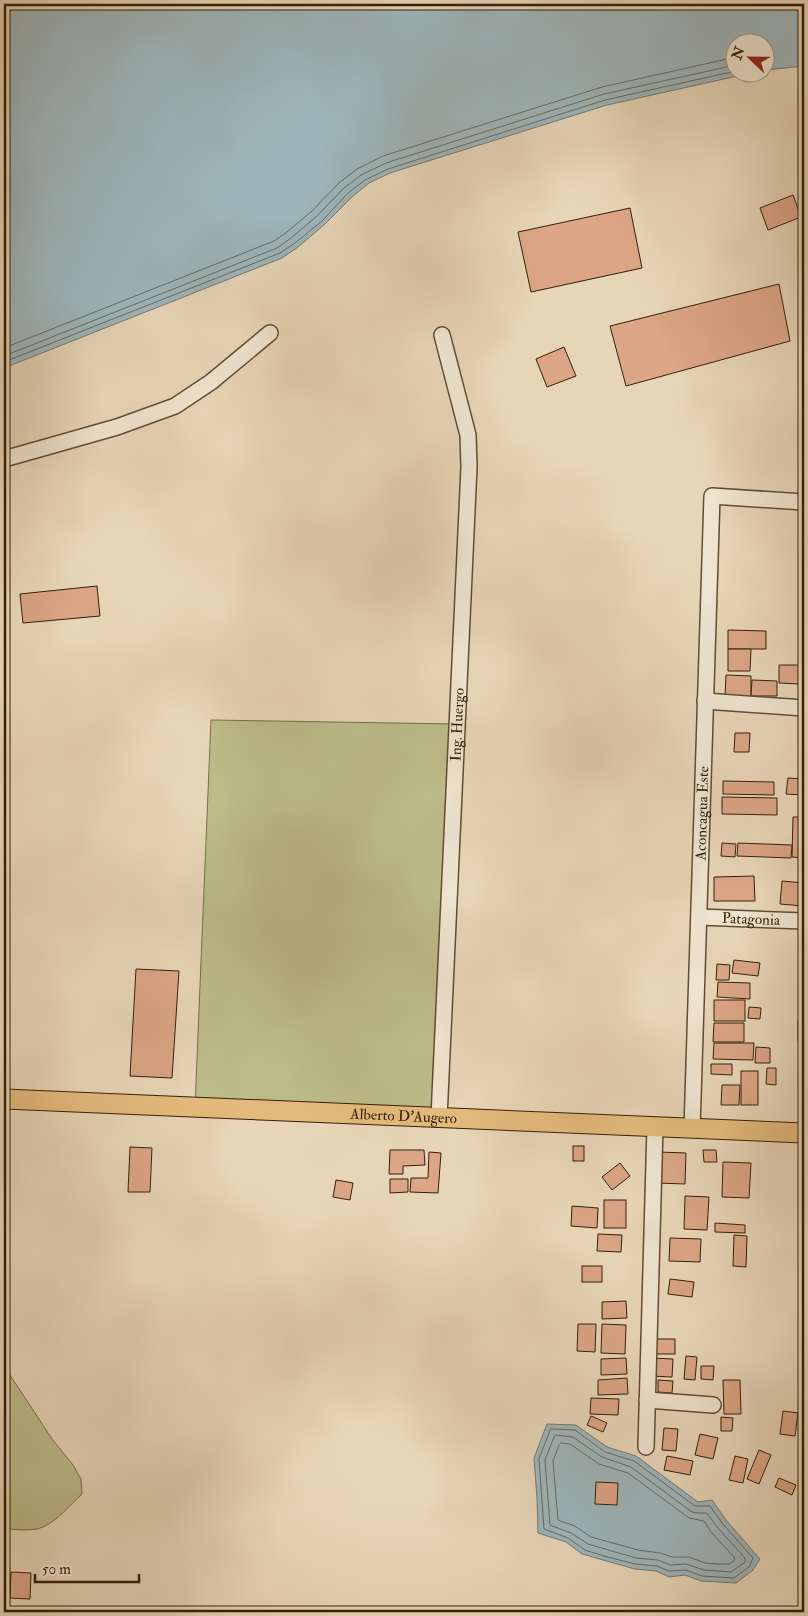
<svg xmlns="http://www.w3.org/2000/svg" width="808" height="1616" font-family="'IM FELL Double Pica',serif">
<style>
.green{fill:#bcbb89;stroke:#786e48}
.water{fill:#9db5ba;stroke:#737972}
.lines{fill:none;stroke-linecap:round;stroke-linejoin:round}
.shore{stroke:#686a60;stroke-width:1}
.building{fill:#dba586;stroke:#332007}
.minor-casing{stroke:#604d33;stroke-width:18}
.major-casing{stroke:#332007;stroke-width:21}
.minor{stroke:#efe4d0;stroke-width:15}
.major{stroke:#e4ba7c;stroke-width:19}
.labels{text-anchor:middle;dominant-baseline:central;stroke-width:4;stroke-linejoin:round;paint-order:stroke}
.street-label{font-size:15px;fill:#332007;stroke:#efe4d0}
</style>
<rect width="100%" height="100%" fill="#e7d5b7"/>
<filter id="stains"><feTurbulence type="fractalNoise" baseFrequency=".004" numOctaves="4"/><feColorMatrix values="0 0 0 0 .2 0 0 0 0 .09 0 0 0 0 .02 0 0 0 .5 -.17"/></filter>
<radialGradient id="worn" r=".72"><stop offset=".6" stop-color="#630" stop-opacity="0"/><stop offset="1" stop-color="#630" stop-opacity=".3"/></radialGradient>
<g class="green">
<polygon points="211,720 457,724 439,1118 195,1107"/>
<path d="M4,1366L52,1439L73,1465L81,1479L82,1494C70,1505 57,1521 43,1527C32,1532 16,1529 4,1529Z"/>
</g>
<g class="water">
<polygon points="4,4 804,4 804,66 766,70 766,42 736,42 736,72 751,73 607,105 390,173 369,183 352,197 325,224 298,247 282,258 4,368"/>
<polygon points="547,1424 576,1425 607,1447 636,1456 698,1502 712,1500 726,1520 760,1559 753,1570 736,1583 701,1581 685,1575 669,1577 656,1571 635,1569 582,1554 566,1542 538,1533 537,1498 534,1458"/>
</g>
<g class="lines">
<g class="shore">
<polyline points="4,348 274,241 287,232 312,211 339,183 357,169 383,156 602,87 736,57"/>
<polyline points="4,356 277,248 291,238 317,216 344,188 361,175 386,163 604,94 736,65"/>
<polyline points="4,362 280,253 295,243 322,221 348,193 365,180 388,169 605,100 736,71"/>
<polygon points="551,1429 575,1430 605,1452 634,1461 695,1506 710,1506 722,1523 753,1558 749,1567 734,1578 702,1576 686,1570 669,1571 657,1566 635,1564 604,1556 585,1550 568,1538 544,1529 539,1459"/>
<polygon points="556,1435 573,1437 602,1457 631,1467 692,1512 697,1513 707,1513 717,1527 745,1558 745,1562 731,1572 704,1570 686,1564 670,1565 658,1560 636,1558 588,1544 571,1533 550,1525 545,1460 554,1437"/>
<polygon points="561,1443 570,1444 599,1464 628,1473 689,1518 704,1521 711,1532 734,1557 735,1560 729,1564 718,1564 705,1563 689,1557 672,1557 660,1553 638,1550 591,1537 575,1526 558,1520 553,1461 559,1445"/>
</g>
</g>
<g class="building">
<polygon points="793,195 801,217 768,230 760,208"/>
<polygon points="630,208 642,268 531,292 518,232"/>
<polygon points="779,284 790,341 626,386 610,326"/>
<polygon points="564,347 576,376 547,387 536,359"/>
<polygon points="97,586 100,616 23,623 20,594"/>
<polygon points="728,630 766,631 766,649 728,649"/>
<polygon points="728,649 751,649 750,671 728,671"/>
<polygon points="779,665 801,665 800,684 779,683"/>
<polygon points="726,675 751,676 751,697 725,696"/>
<polygon points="752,680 777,681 777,696 751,696"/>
<polygon points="735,733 750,733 749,752 734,752"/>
<polygon points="788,778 804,779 804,795 786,794"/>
<polygon points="723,781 774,782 774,795 723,794"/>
<polygon points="722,797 777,798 777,815 722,814"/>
<polygon points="793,817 804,817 803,858 792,857"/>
<polygon points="722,843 736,844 735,857 721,856"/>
<polygon points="738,843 792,845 791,858 737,856"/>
<polygon points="754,876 755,901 714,901 714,877"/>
<polygon points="782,881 804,883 803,906 780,904"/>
<polygon points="734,960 760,963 758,976 732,973"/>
<polygon points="717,964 730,965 729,980 716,980"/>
<polygon points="136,969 179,971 172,1078 130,1076"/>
<polygon points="718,982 750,983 750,999 717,997"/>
<rect x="714" y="1000" width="31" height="21"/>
<polygon points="749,1007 761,1008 760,1019 748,1018"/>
<polygon points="798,1021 804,1021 804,1040 798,1041"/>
<polygon points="714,1023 744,1023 744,1042 713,1042"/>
<polygon points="714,1043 754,1043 753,1060 713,1059"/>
<polygon points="756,1047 770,1048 770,1063 755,1063"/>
<polygon points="711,1064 732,1064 732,1075 711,1074"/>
<polygon points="767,1068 776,1068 776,1085 766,1084"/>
<rect x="741" y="1071" width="17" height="34"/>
<polygon points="722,1085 740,1085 739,1105 721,1105"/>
<rect x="573" y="1146" width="11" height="15"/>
<polygon points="130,1147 152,1148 150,1192 128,1192"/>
<polygon points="390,1150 424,1150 425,1165 403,1166 403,1174 389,1174"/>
<polygon points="703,1150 716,1150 717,1162 704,1162"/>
<polygon points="429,1152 441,1153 438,1193 410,1192 411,1178 428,1178"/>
<polygon points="659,1152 686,1153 685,1184 657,1183"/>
<polygon points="723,1162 751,1163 749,1198 722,1197"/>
<polygon points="620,1163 630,1176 612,1190 602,1177"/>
<polygon points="390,1179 408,1179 408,1192 390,1193"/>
<polygon points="336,1180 353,1183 350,1200 333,1197"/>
<polygon points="685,1196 709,1197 707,1230 684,1229"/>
<rect x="604" y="1200" width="22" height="28"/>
<polygon points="572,1206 598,1208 597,1228 571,1226"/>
<polygon points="715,1223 745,1225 745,1233 715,1232"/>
<polygon points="598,1234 622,1235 621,1252 597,1251"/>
<polygon points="734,1235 747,1236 746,1267 733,1266"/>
<polygon points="670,1238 701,1239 700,1262 669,1261"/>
<rect x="582" y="1266" width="20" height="16"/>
<polygon points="670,1279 694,1282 692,1297 668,1294"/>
<polygon points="626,1301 627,1318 602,1319 602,1302"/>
<polygon points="578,1324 596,1324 595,1352 577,1351"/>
<polygon points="602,1324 626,1325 625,1354 601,1353"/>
<rect x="651" y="1339" width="24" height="15"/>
<polygon points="686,1356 697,1357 695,1380 684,1379"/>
<polygon points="626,1358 627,1374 601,1375 601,1359"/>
<polygon points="651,1358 673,1359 672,1377 650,1376"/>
<polygon points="701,1366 714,1366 713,1380 701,1379"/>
<polygon points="627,1378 628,1394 598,1395 598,1380"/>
<polygon points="658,1380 673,1381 672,1393 658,1392"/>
<polygon points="723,1380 740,1380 741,1414 724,1414"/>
<polygon points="591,1398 619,1399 618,1415 590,1414"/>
<polygon points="783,1411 798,1413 795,1436 780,1434"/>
<polygon points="591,1416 607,1423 603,1432 587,1425"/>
<polygon points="721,1417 733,1418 732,1431 721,1431"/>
<polygon points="800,1419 804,1419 804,1431 798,1430"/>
<polygon points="664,1428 678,1429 676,1451 662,1450"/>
<polygon points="700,1434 718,1438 713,1459 695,1455"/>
<polygon points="759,1450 771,1455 759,1484 747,1479"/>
<polygon points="667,1456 693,1461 690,1475 664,1470"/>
<polygon points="735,1456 748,1459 743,1483 729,1480"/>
<polygon points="779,1478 796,1485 792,1495 775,1487"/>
<polygon points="596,1482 618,1483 617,1505 595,1504"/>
<polygon points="11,1572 31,1573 30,1599 10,1598"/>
</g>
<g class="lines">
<g class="minor-casing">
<g id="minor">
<polyline points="4,459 117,427 175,406 211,382 270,333"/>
<polyline points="705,701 804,708"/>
<path id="s1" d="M699,917L804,921"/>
<path id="s2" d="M439,1118L469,467L468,435L442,335"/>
<path id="s3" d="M692,1129L712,496L804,502"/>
<polyline points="647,1400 713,1405"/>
<polyline points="646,1447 655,1127"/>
</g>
</g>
<g class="major-casing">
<g id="major">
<path id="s4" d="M4,1099L804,1133"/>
</g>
</g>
<use href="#minor" class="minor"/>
<use href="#major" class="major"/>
</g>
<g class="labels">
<g class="street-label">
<text stroke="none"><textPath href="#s2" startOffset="394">Ing. Huergo</textPath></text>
<text stroke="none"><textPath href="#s3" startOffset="316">Aconcagua Este</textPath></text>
<text stroke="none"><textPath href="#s1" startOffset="52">Patagonia</textPath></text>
<text stroke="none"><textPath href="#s4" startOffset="400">Alberto D'Augero</textPath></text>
</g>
</g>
<rect width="808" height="1616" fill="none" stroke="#e7d5b7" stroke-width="20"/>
<rect x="5" y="5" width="798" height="1606" fill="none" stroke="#332007" stroke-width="2.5"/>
<rect x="10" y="10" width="788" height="1596" fill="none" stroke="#332007"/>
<g transform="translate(750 58) rotate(292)"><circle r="24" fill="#efe4d0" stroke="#a49680"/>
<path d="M0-4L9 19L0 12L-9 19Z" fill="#8f2418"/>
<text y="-8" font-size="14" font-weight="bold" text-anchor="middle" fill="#332007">N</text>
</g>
<path d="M35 1574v8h104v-8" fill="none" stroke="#332007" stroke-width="2.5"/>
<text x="42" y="1574" font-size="15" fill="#332007" stroke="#efe4d0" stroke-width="4" paint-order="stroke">50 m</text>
<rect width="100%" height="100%" filter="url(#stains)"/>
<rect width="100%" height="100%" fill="url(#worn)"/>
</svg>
